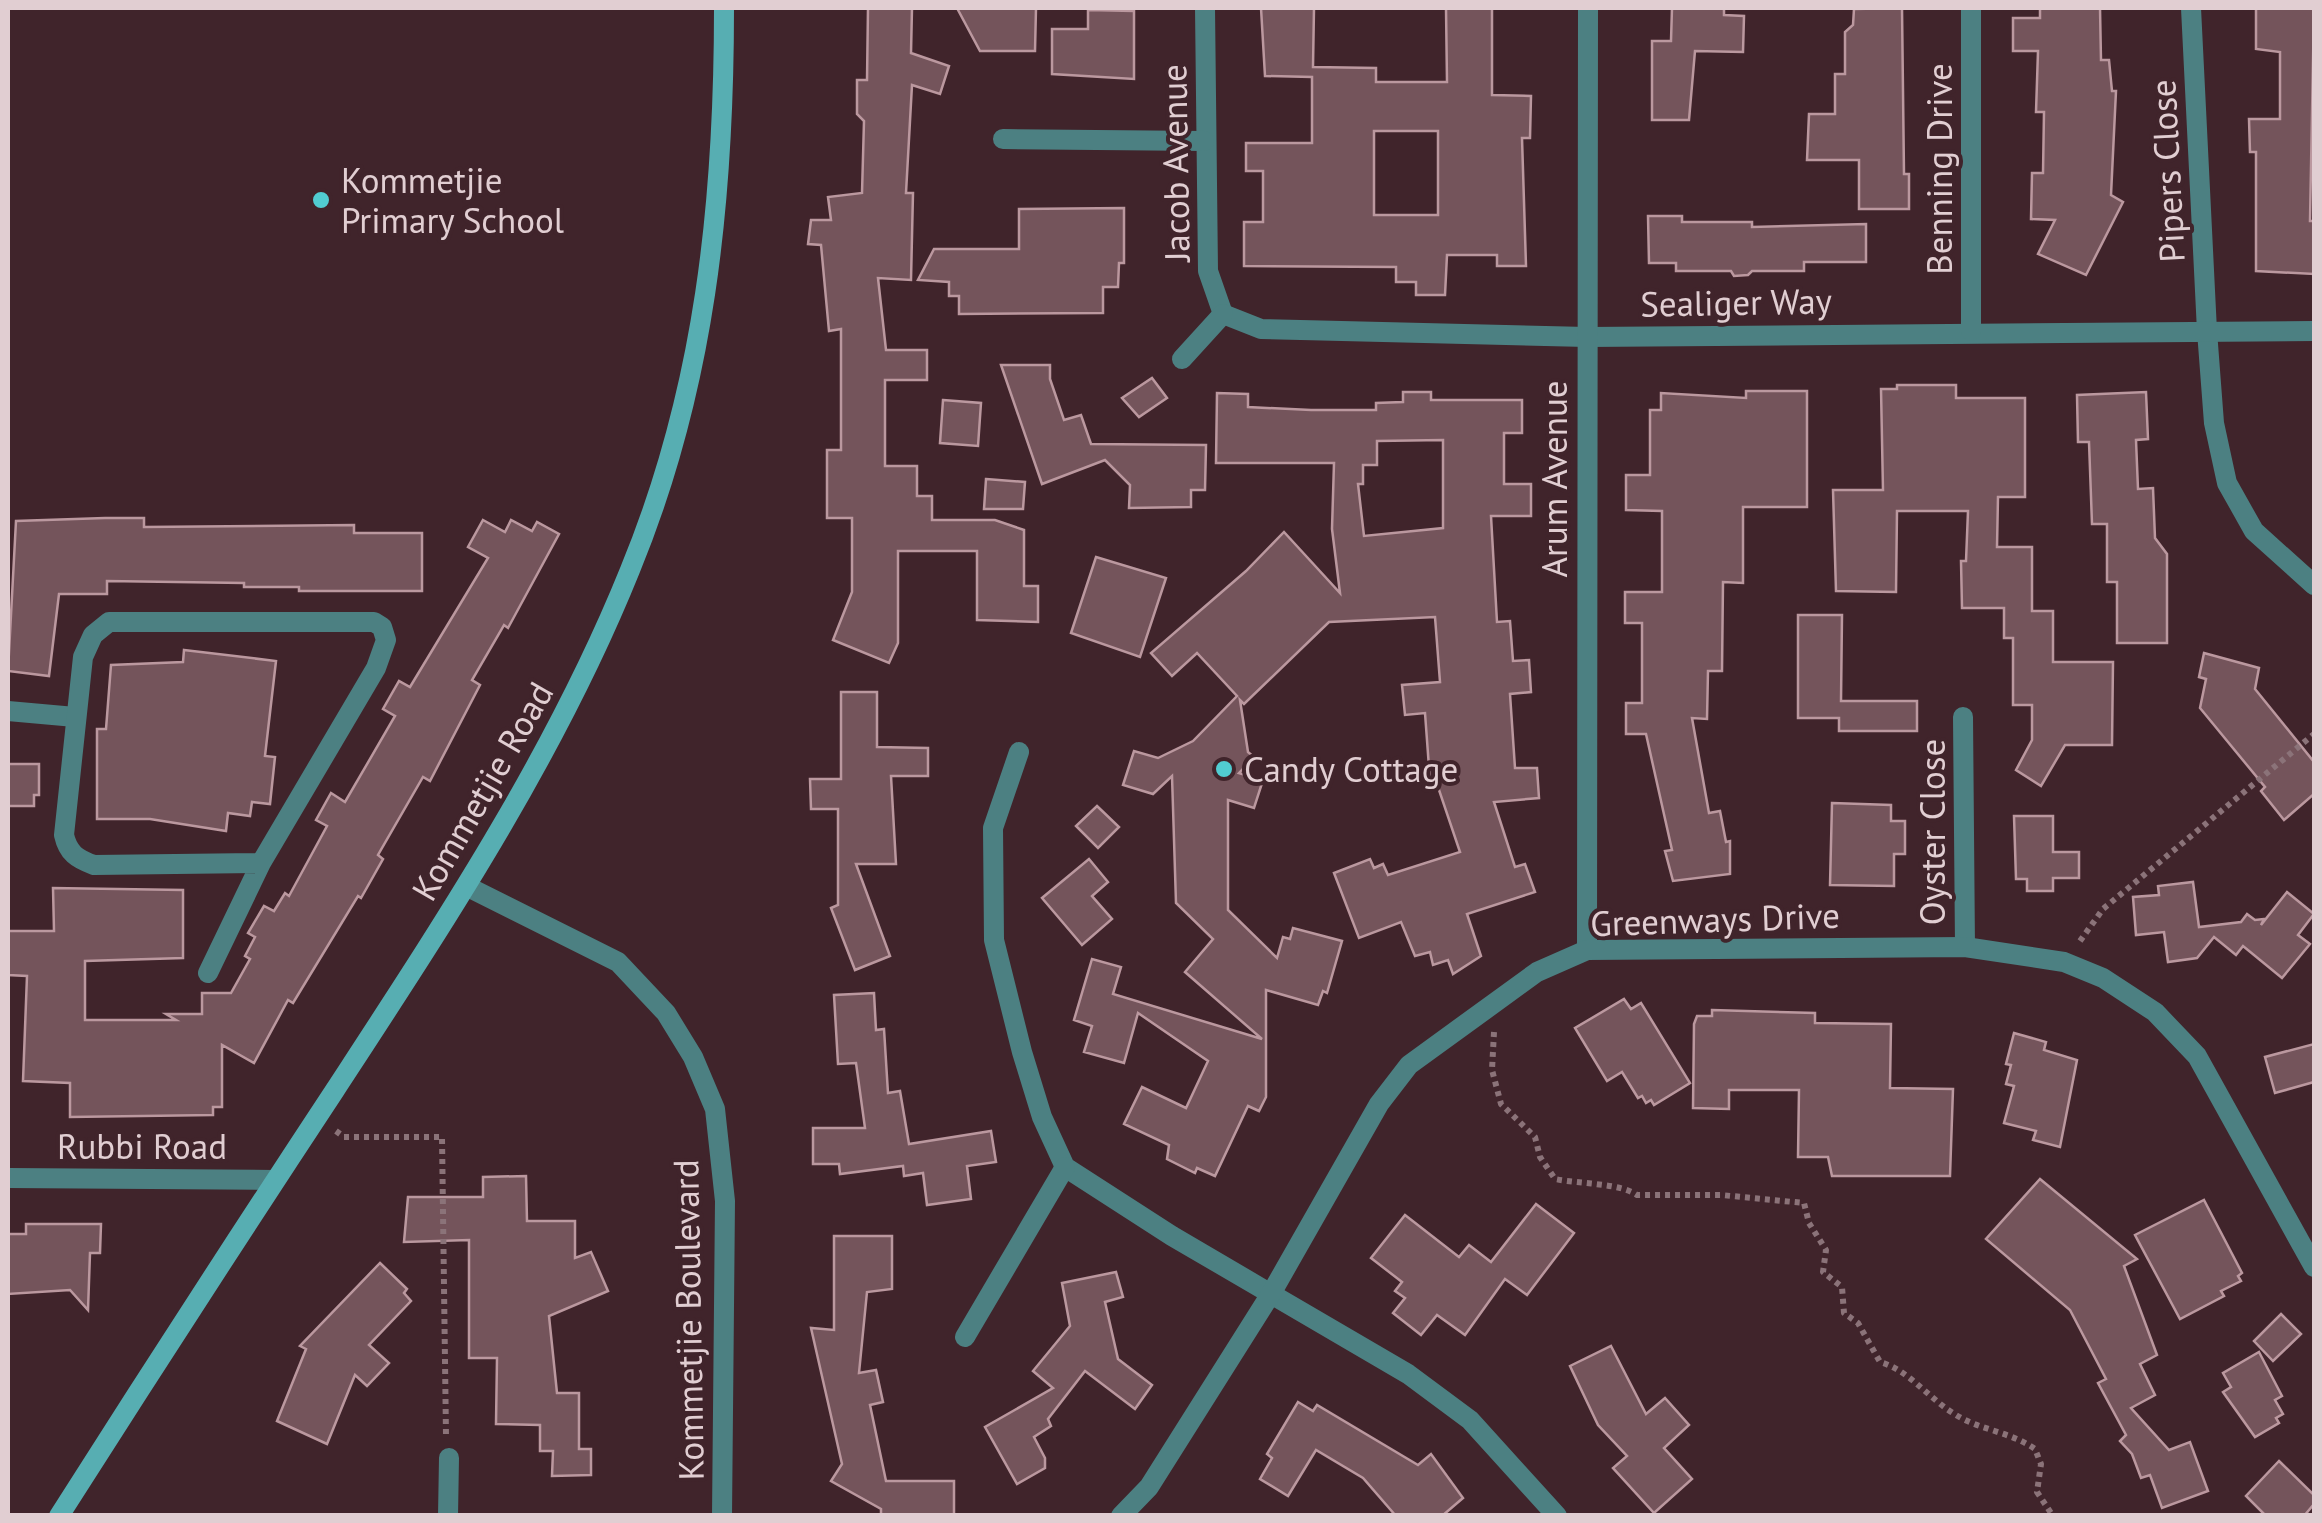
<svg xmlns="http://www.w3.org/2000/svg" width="2322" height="1523" font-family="'PT Sans',sans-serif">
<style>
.building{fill:#74545b;stroke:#bb989f;stroke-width:2.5;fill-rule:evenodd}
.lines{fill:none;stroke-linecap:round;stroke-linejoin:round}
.path{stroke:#8b7379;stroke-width:6;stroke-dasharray:5 5;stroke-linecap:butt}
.minor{stroke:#4c8082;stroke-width:20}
.secondary{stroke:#57aeb2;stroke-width:20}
.poi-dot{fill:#51ccd1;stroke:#40242b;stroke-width:4}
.labels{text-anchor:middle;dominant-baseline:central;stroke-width:8;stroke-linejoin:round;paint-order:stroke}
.street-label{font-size:35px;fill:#e1ced2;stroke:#40242b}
.poi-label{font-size:35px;fill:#e1ced2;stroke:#40242b;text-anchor:start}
</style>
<rect width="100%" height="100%" fill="#40242b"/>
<g class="building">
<polygon points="868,8 912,8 911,53 949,66 940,94 912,85 906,193 913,193 911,280 878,278 886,350 927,350 927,380 885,380 885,466 917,466 917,496 932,496 932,520 995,520 1024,530 1024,586 1038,586 1038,622 977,620 977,551 898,551 898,643 889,663 833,640 852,592 852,518 827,518 827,450 841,450 841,329 829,331 821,245 808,244 811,220 831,220 828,197 862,193 864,121 857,114 857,80 867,80"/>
<polygon points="957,8 1036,8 1035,51 980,51"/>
<path d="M1261,8H1314L1313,67L1376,68V82H1447L1446,8H1492V95L1531,96L1530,138H1522L1526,266H1497V255H1447L1445,295H1416V282H1396V267L1244,266V222H1263V171H1246V143H1312V77L1265,76ZM1374,131H1438V215H1374Z"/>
<polygon points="1672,8 1724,8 1724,15 1744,16 1743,52 1695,51 1689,120 1652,120 1652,41 1671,41"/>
<polygon points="1902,8 1904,174 1909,174 1909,209 1859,209 1859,160 1807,160 1809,114 1835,114 1835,74 1845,74 1845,32 1853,25 1854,9"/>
<polygon points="2040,8 2100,8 2101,60 2109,60 2112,91 2116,91 2111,195 2123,202 2086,275 2038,254 2055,220 2031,219 2032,173 2043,173 2044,112 2036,112 2038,51 2013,51 2013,18 2040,18"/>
<polygon points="2256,8 2314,8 2310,221 2314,221 2314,274 2256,271 2256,152 2250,152 2249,119 2280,119 2280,52 2256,49"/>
<polygon points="1088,10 1134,11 1134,79 1052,74 1052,29 1088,29"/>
<polygon points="1124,208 1124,263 1119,263 1118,287 1103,287 1103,313 959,314 959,296 949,296 949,282 918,280 934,249 1019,249 1019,209"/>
<polygon points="1648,216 1682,216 1682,222 1752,222 1752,227 1866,224 1866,262 1804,262 1804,271 1752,271 1748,275 1734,276 1731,271 1676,271 1676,263 1649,263"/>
<polygon points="1001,365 1050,365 1050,379 1064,420 1081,415 1091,444 1206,445 1205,490 1191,490 1191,507 1129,508 1130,485 1105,460 1042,484"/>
<polygon points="1152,378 1167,398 1139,417 1122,398"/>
<polygon points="1897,385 1956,385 1956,398 2025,398 2025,497 1998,497 1997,547 2032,547 2032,611 2053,611 2053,662 2113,662 2112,745 2065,745 2041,786 2016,770 2032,740 2032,705 2013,705 2013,638 2004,638 2004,608 1962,608 1961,561 1966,561 1968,511 1897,511 1896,592 1836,591 1833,490 1883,490 1881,389 1897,389"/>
<polygon points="1746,391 1807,391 1807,507 1743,507 1743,583 1723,582 1722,671 1708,671 1707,719 1692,718 1709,813 1720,811 1726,842 1730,841 1730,874 1673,881 1665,851 1672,850 1646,734 1626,734 1626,703 1642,703 1642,623 1625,623 1625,592 1662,592 1662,511 1626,510 1626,475 1650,475 1650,410 1661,410 1661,393 1746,398"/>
<path d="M1403,392H1431V400H1522V433H1504V484H1531V516H1491L1497,622L1510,621L1513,661L1529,660L1531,692L1510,694L1515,768H1537L1539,798L1494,802L1515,867L1525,864L1535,892L1467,914L1481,956L1453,974L1448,960L1433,965L1430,952L1415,956L1401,922L1359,938L1334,873L1370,859L1374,868L1383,864L1388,875L1460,852L1436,781H1430L1425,713L1405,715L1402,685L1440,682L1435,617L1329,622L1244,704L1240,700L1248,752L1254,757L1239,773L1263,780L1254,808L1228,800V910L1277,958L1283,937L1290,939L1293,928L1342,941L1327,993L1323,991L1318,1005L1266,990V1097L1259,1111L1248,1106L1215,1176L1197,1168L1195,1173L1167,1159L1169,1145L1124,1124L1142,1087L1186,1108L1208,1061L1138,1013L1124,1063L1084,1052L1092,1026L1074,1020L1092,959L1121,967L1113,994L1262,1039L1185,972L1213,939L1176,903L1172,776L1153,794L1123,785L1134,751L1158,758L1193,741L1237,696L1197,653L1172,676L1151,653L1246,571L1284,532L1340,593L1332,529L1334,463H1216L1217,393L1248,394V407L1311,410H1376V403L1403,402ZM1443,440V528L1364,536L1358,484H1363V465H1377V441Z"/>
<polygon points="2146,392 2148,439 2136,440 2138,489 2153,488 2155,538 2167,554 2167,643 2117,643 2117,582 2107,582 2107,524 2092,524 2089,442 2078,442 2077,395"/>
<polygon points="943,400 981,403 978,446 940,443"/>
<polygon points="986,479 1025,482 1023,509 984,509"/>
<polygon points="105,518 144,518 144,527 354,525 354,533 422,533 422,591 299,591 299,587 244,587 244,583 107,581 107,594 59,594 49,676 8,671 16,521"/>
<polygon points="483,520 505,532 511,520 532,531 537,522 559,534 508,628 504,625 472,680 480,685 430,781 423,777 378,855 383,859 361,898 358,896 293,1003 288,1000 254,1063 222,1045 222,1107 213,1107 213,1115 70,1117 70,1083 23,1081 27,976 8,975 8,931 54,931 53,888 183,890 183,958 85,961 85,1020 176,1020 166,1014 202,1014 202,993 231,993 250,959 245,956 255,937 248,933 264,906 274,911 285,893 289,896 327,826 316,820 331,793 345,802 395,716 383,709 399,681 410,687 488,558 468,547"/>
<polygon points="1096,557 1166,578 1140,657 1071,633"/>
<polygon points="1798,615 1842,615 1841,701 1917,701 1917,731 1839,731 1839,718 1798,718"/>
<polygon points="184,650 276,661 265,756 275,757 270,804 252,802 250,816 228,813 226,831 150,819 97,819 97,729 106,729 111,665 183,662"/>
<polygon points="2204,653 2259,668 2255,689 2314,762 2314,794 2284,820 2261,791 2265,787 2200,708 2206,679 2199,677"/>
<polygon points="841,692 877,692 877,747 928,748 928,776 891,776 896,864 856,864 890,956 855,970 831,908 838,905 838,809 811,809 810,779 841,779"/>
<polygon points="8,764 39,764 39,795 34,795 34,806 8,806"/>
<polygon points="1832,803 1891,805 1891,821 1905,821 1905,854 1894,854 1894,886 1830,885"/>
<polygon points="1097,806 1119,827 1098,848 1076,826"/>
<polygon points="2014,816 2053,816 2053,852 2079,852 2079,878 2053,878 2053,891 2027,891 2027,879 2016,879"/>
<polygon points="1089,859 1108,882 1092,896 1112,919 1082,945 1042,898"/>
<polygon points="2193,882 2199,927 2241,922 2247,914 2255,920 2264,919 2261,925 2287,892 2314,914 2298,935 2310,944 2282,978 2243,946 2236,955 2214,937 2197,958 2168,962 2164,932 2136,935 2133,897 2159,895 2158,886"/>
<polygon points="874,993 876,1030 884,1029 888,1093 900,1091 909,1144 991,1131 996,1162 967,1166 971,1199 927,1205 923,1173 904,1176 903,1166 840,1174 839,1164 813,1164 813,1128 865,1128 856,1063 838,1064 834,995"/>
<polygon points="1624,999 1631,1009 1641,1003 1690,1083 1654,1105 1651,1100 1646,1103 1642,1096 1638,1098 1622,1072 1607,1081 1575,1028"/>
<polygon points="1712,1010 1815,1013 1815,1023 1891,1024 1890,1088 1953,1089 1950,1176 1832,1176 1828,1157 1798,1157 1799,1090 1729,1090 1729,1109 1693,1108 1694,1024 1697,1016 1712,1016"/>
<polygon points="2014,1033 2046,1042 2044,1050 2077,1060 2060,1147 2033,1140 2036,1131 2004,1123 2014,1086 2006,1084 2011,1065 2006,1064"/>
<polygon points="2314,1044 2314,1082 2275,1093 2265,1057"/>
<polygon points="526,1176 527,1221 575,1221 575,1258 591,1252 608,1291 549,1316 557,1393 579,1393 579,1449 591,1449 591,1475 552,1476 553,1451 540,1451 540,1425 496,1424 497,1358 469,1358 469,1240 404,1242 408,1197 483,1197 483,1177"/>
<polygon points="2040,1179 2137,1259 2124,1266 2157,1355 2140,1364 2155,1395 2131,1408 2169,1450 2190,1442 2208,1491 2162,1508 2150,1475 2141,1478 2132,1454 2120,1441 2126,1435 2098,1383 2106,1379 2070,1310 1986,1239"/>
<polygon points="2204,1200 2242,1273 2238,1276 2241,1281 2221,1291 2224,1296 2180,1319 2135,1235"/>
<polygon points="1536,1204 1574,1233 1527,1295 1505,1279 1465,1335 1437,1315 1421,1335 1393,1313 1405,1298 1395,1291 1402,1282 1371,1258 1405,1215 1459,1257 1469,1245 1491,1262"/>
<polygon points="26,1224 101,1224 100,1253 90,1253 88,1310 70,1290 8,1294 8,1234 26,1234"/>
<polygon points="834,1236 892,1236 892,1289 867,1292 859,1373 876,1370 883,1402 870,1405 886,1481 954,1481 954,1516 881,1516 881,1509 831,1481 842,1464 811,1328 834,1330"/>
<polygon points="380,1263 407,1289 404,1293 411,1301 369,1345 389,1363 367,1386 355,1375 327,1444 277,1421 306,1349 300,1346"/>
<polygon points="1116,1272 1123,1297 1105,1302 1118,1359 1152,1385 1135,1409 1085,1371 1048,1419 1051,1426 1034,1437 1045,1458 1045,1468 1017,1484 985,1427 1053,1388 1033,1371 1070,1326 1062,1283"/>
<polygon points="2281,1314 2301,1334 2273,1361 2254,1341"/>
<polygon points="1611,1346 1646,1414 1665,1398 1689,1425 1664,1448 1692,1479 1654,1513 1613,1468 1627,1456 1598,1425 1570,1366"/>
<polygon points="2259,1352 2282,1396 2275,1400 2283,1414 2276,1418 2279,1423 2255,1437 2223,1392 2231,1387 2223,1373"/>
<polygon points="1298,1402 1313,1411 1317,1405 1418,1465 1431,1454 1463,1498 1442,1516 1396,1516 1363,1478 1316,1450 1288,1496 1260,1479 1272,1458 1267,1454"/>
<polygon points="2279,1461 2314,1495 2314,1504 2304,1516 2266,1516 2246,1496"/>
</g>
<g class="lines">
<g class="path">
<polyline points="2080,941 2103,909 2314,734"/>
<path d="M1494,1032L1492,1070L1501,1104L1535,1137L1540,1157L1555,1179C1579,1184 1620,1183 1637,1195H1721L1804,1203L1809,1223L1826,1250L1823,1272L1842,1287L1844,1313L1858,1323L1880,1362C1909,1370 1929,1399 1956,1415C1980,1430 2011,1432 2035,1449L2041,1464L2037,1492L2053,1516"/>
<polyline points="336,1131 344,1137 442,1137 446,1436"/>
</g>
<g class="minor">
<polyline points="1205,8 1208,271 1223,314"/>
<polyline points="2191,8 2207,331 2214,423 2227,483 2254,531 2314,585"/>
<polyline points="1003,139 1204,141"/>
<polyline points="1223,314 1261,329 1587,337 2314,331"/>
<polyline points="1971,331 1971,8"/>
<polyline points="1182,359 1223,314"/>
<polyline points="8,711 75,717"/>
<polyline points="1963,717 1965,947"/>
<polyline points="1019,752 993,828 994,940 1022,1052 1042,1117 1065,1167 1172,1236 1408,1374 1470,1420 1557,1516"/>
<polyline points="468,887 618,962 666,1013 693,1057 715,1109 725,1201 722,1516"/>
<polyline points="1587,950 1588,8"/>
<path d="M208,973L261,863L376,668L386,640L382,627L374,622H109L93,635L83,657L64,835C68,853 77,859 94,865L261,863"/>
<polyline points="8,1178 275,1180"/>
<polyline points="965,1337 1065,1167"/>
<polyline points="448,1516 449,1458"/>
<polyline points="1121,1516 1149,1487 1272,1292 1379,1104 1409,1065 1537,972 1587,950 1965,947 2064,962 2103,978 2155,1012 2197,1056 2314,1267"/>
</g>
<path class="secondary" d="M59,1516C150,1373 242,1231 335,1090C444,923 555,756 630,570C705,388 724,202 724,8"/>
</g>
<g class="poi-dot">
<circle cx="321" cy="200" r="10"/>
<circle cx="1224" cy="769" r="10"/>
</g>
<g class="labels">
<g class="street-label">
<text transform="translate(1175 163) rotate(-91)">Jacob Avenue</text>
<text transform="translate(1939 169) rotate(-90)">Benning Drive</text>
<text transform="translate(2167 171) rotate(-93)">Pipers Close</text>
<text transform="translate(1736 302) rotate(-1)">Sealiger Way</text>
<text transform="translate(1554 479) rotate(-90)">Arum Avenue</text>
<text transform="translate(482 791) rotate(-60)">Kommetjie Road</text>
<text transform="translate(1932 832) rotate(-90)">Oyster Close</text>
<text transform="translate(1715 919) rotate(-2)">Greenways Drive</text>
<text x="142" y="1146">Rubbi Road</text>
<text transform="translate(688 1320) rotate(-91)">Kommetjie Boulevard</text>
</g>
<g class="poi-label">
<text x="341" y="180">Kommetjie<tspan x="341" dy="40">Primary School</tspan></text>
<text x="1244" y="769">Candy Cottage</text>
</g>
</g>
<rect width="2322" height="1523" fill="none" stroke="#e1ced2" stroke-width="20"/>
</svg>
